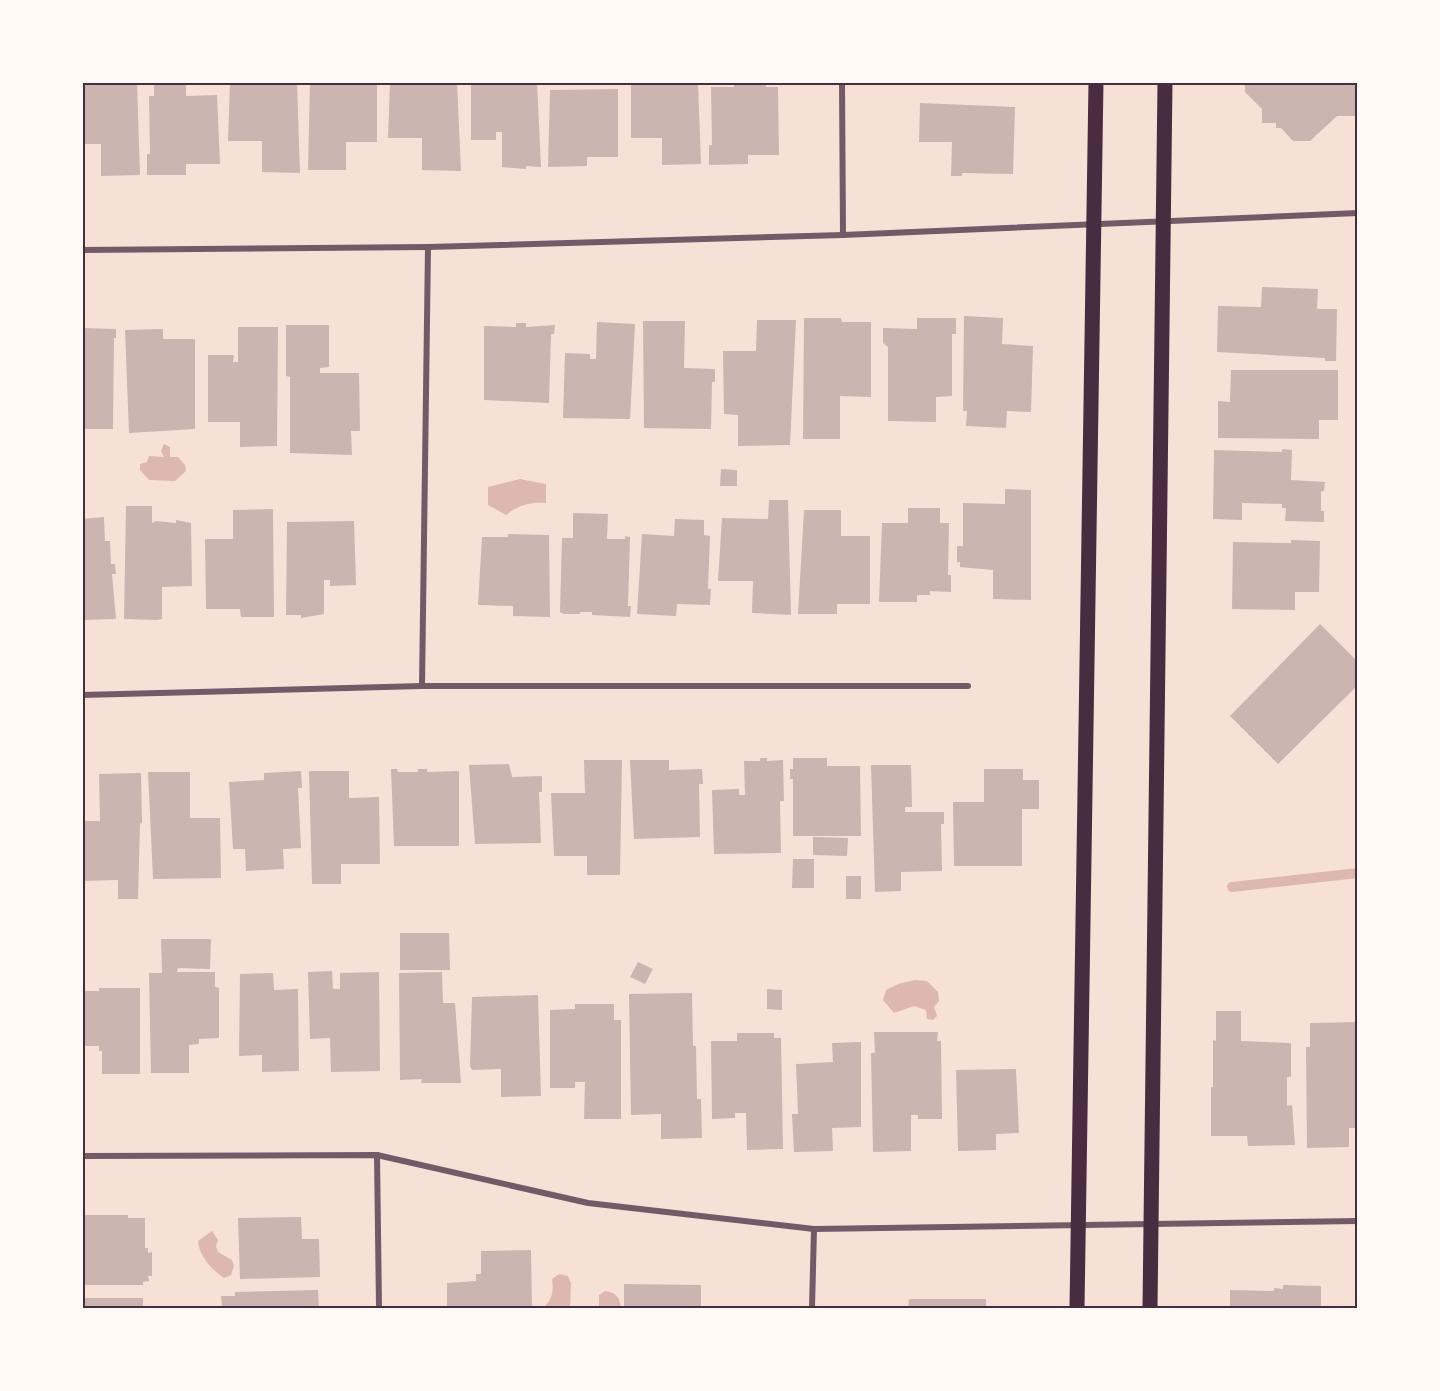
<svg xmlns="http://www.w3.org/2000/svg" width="1440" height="1391" font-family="Rubik,sans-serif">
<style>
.water{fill:#dcb8b0}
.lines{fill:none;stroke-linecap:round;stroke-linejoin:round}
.stream{stroke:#dcb8b0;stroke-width:10}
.building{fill:#ccb4b1}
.minor{stroke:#755966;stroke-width:6}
.primary{stroke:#4a2c40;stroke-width:15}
.neatline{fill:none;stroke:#4a2c40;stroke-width:2}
</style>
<rect width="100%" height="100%" fill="#f7e1d7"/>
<g class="water">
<polygon points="164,444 170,447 170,457 178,457 185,465 186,471 175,481 149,480 140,470 140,464 147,462 149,456 164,457 161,451"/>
<path d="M520,479L546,484V503C529,502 519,505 506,515L488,505V487Z"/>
<polygon points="915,980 927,981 938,992 939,1001 934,1007 937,1016 933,1020 927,1019 926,1010 914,1006 894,1013 883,1000 886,990 898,984"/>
<path d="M212,1231L218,1240L216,1246L218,1252L232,1260L234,1266L231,1275L224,1278C212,1270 199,1256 198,1241Z"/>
<path d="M559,1274L568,1276L571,1283L570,1308H543C552,1300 554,1292 552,1279Z"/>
<path d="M605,1291C617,1293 619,1297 621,1308H599V1295Z"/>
</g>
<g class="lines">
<polyline class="stream" points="1232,887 1358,873"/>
</g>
<g class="building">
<polygon points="82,82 137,82 140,175 101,176 101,144 82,144"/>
<polygon points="154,82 186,82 186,96 217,95 220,164 186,164 186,175 147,175 147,154 150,154 149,96 154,96"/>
<polygon points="230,82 297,82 300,173 262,172 262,141 228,141"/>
<polygon points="310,82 377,82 377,142 346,142 346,170 308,170"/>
<polygon points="390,82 457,82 461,171 422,170 422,138 388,138"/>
<polygon points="471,82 537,82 541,167 526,166 526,169 502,167 502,132 496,132 496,140 471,140"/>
<polygon points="631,82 698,82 701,164 662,165 662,138 631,138"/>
<polygon points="734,82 766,82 766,87 778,87 779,155 748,155 748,164 709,165 709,145 712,145 711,87 734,87"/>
<polygon points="1245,82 1358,85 1358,116 1337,116 1310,141 1293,141 1281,128 1276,128 1276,123 1262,123 1262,109 1245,92"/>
<polygon points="618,89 618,157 587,157 587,166 548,167 550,90"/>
<polygon points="920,103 1015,107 1013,174 962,173 962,176 951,176 952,142 919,142"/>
<polygon points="1262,287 1318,289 1317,309 1337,309 1336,361 1325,361 1325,358 1217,352 1218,306 1261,307"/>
<polygon points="964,316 1003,318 1002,344 1033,346 1031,412 1007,411 1006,428 966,426 967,411 963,411"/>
<polygon points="804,318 841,318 842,322 871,322 871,397 840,396 840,439 803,439"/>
<polygon points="917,318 956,318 956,334 952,334 952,396 936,397 936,422 888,421 888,347 883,343 883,328 917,329"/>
<polygon points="757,320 796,320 790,445 738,446 738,415 724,414 723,351 756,351"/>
<polygon points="643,321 685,321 684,368 715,369 715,382 712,382 711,429 644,428"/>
<polygon points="597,322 635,324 630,419 563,418 565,353 590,354 590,359 596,359"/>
<polygon points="516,323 526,323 526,327 555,325 554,334 551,334 549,403 484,400 484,326 516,327"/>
<polygon points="286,325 329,325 329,367 320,368 320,373 359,373 360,431 351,431 352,455 290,453 290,377 286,376"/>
<polygon points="238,327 278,327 277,446 240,447 240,422 208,422 208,355 234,355 233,362 238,362"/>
<polygon points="82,328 116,329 116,338 114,338 113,429 82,429"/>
<polygon points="163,329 163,339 195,339 195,429 129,433 125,330"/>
<polygon points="1231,370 1338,370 1338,420 1319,420 1319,439 1218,438 1218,401 1230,402"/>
<polygon points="1282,449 1292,450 1291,480 1325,482 1324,491 1321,491 1321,511 1324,511 1324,522 1285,521 1286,508 1282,508 1282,504 1242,503 1242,520 1213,519 1214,450 1282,452"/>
<polygon points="721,469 737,470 737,486 720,486"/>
<polygon points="1005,489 1031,490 1031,600 993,599 993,570 960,567 960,562 957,562 957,546 963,546 963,503 1005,504"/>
<polygon points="769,500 788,500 791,615 752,613 753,581 718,581 722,518 768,519"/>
<polygon points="126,506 152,506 152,523 156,521 176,523 176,520 191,523 192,586 162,587 162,619 157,620 124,619"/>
<polygon points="908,508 940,508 940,523 949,523 948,575 951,575 951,592 930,591 930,595 917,595 917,602 879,602 882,523 908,523"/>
<polygon points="273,509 274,617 241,617 240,609 206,609 205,539 233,539 233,510"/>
<polygon points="804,510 841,510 841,536 870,536 870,604 837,604 837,614 798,614"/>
<polygon points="573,513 608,514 607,539 625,539 625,536 630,537 628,606 631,606 630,617 592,615 592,612 580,612 580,614 564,614 560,612 562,538 573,538"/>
<polygon points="104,517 105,541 110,541 111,564 115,564 116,574 112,574 116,619 82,620 82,519"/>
<polygon points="675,519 704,520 704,535 710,536 708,589 711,589 710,605 677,604 676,616 637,614 642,534 674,536"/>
<polygon points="354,521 356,585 330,586 330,580 324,580 324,614 301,618 301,615 286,615 287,522"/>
<polygon points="508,534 549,535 550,617 513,616 513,606 478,605 482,537 508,537"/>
<polygon points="1291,540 1320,541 1319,592 1295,592 1295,610 1232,609 1233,542 1291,543"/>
<polygon points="1320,624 1358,662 1358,685 1278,764 1230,716"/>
<polygon points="760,758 767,758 767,761 783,760 784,801 780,801 781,853 714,854 712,790 739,789 739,795 745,795 744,761 760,761"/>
<polygon points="793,758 827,758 827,766 860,766 861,836 793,836 793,779 790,779 790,769 793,769"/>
<polygon points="584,760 622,760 620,875 587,875 587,856 554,856 551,793 585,793"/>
<polygon points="630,760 669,760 669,770 702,769 703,784 699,784 700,837 634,839"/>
<polygon points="509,764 512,777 542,776 542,792 539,792 541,843 475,844 469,765"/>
<polygon points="871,765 911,765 912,807 905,807 905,812 944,812 944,824 941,824 942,871 901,872 901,891 875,892"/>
<polygon points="391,769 397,769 398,772 418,772 418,769 427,769 427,772 459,771 459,846 394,846"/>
<polygon points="984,769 1023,769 1023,780 1039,780 1039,809 1022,809 1022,866 954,866 953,802 984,802"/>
<polygon points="301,771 302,788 298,788 301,848 283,849 284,869 246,871 245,849 233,849 229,782 264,780 264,773"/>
<polygon points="309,771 349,771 349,798 379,797 380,864 341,864 341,884 312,884"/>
<polygon points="148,772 190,772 190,818 220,818 221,878 153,879"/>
<polygon points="141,773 142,823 140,824 138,899 118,899 118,880 82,881 82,821 100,821 99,774"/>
<polygon points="813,837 848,838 847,856 813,855"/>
<polygon points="793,859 814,859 814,888 792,888"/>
<rect x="846" y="876" width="15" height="23"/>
<polygon points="400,933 449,933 450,970 400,970"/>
<polygon points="161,939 211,939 210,969 178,968 177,972 215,972 215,987 219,988 219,1038 199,1039 199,1044 189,1045 189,1073 151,1073 149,973 162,973"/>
<polygon points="638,962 653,969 645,984 630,977"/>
<polygon points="332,971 333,989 340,989 340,973 379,972 380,1071 331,1072 330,1038 310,1039 308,972"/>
<polygon points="442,972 443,1003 455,1003 461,1083 421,1083 422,1079 400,1080 399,973"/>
<polygon points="273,973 274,990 298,989 299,1071 262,1072 262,1055 239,1056 240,974"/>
<polygon points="99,988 140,988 140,1074 102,1074 102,1051 99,1051 99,1046 82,1046 82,991 99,991"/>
<polygon points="767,989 782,990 782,1010 767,1009"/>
<polygon points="692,993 693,1046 696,1046 697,1099 701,1099 702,1138 661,1139 661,1114 631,1115 629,994"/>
<polygon points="538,995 541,1096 501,1097 501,1069 472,1070 470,1066 472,997"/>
<polygon points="575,1004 614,1004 614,1020 621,1020 621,1119 584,1119 585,1082 575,1082 575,1088 550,1088 550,1010 575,1009"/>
<polygon points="1216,1011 1241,1011 1241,1041 1291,1043 1291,1077 1287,1077 1287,1106 1292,1105 1295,1145 1248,1146 1247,1136 1211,1136 1211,1087 1213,1087 1213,1040 1216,1041"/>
<polygon points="1358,1022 1358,1128 1349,1128 1349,1147 1307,1148 1306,1047 1310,1047 1310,1023"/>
<polygon points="874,1032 938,1032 937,1041 941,1041 942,1119 918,1119 918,1115 911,1115 911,1151 873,1152 871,1053 875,1053"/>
<polygon points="737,1033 774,1033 774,1038 781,1038 783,1149 747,1150 746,1113 735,1113 735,1118 712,1119 711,1041 737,1041"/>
<polygon points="861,1042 861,1127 832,1128 833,1151 794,1152 792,1114 798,1114 796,1064 833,1062 832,1043"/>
<polygon points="1016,1069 1019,1133 996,1134 996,1150 958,1151 956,1070"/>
<polygon points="82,1215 128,1215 128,1218 145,1218 145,1248 148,1248 148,1253 152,1252 152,1276 148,1276 149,1281 143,1282 143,1285 82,1285"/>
<polygon points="301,1217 302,1239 319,1239 320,1277 240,1279 238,1218"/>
<polygon points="531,1250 532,1308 447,1308 447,1283 476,1281 476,1274 481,1274 481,1251"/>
<polygon points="624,1284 701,1285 701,1307 624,1308"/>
<polygon points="1283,1285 1321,1286 1321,1308 1230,1308 1230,1290 1274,1291 1274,1288 1283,1289"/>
<polygon points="318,1290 319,1308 222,1308 221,1296 235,1296 235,1292"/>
<rect x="82" y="1298" width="61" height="10"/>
<polygon points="909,1299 986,1299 986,1308 908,1308"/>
</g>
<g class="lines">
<g class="minor">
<polyline points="842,82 843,235"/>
<polyline points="82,250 428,247 843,235 1358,213"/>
<polyline points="422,686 428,247"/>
<polyline points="82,695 422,686 968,686"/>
<polyline points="377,1155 379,1308"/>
<polyline points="82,1156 377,1155 588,1203 814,1229 1358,1221"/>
<polyline points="812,1308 814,1229"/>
</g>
<g class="primary">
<polyline points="1077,1308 1096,82"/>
<polyline points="1150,1308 1165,82"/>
</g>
</g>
<rect width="1440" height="1391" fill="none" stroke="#fffaf5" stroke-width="168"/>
<rect x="84" y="84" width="1272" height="1223" class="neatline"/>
</svg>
